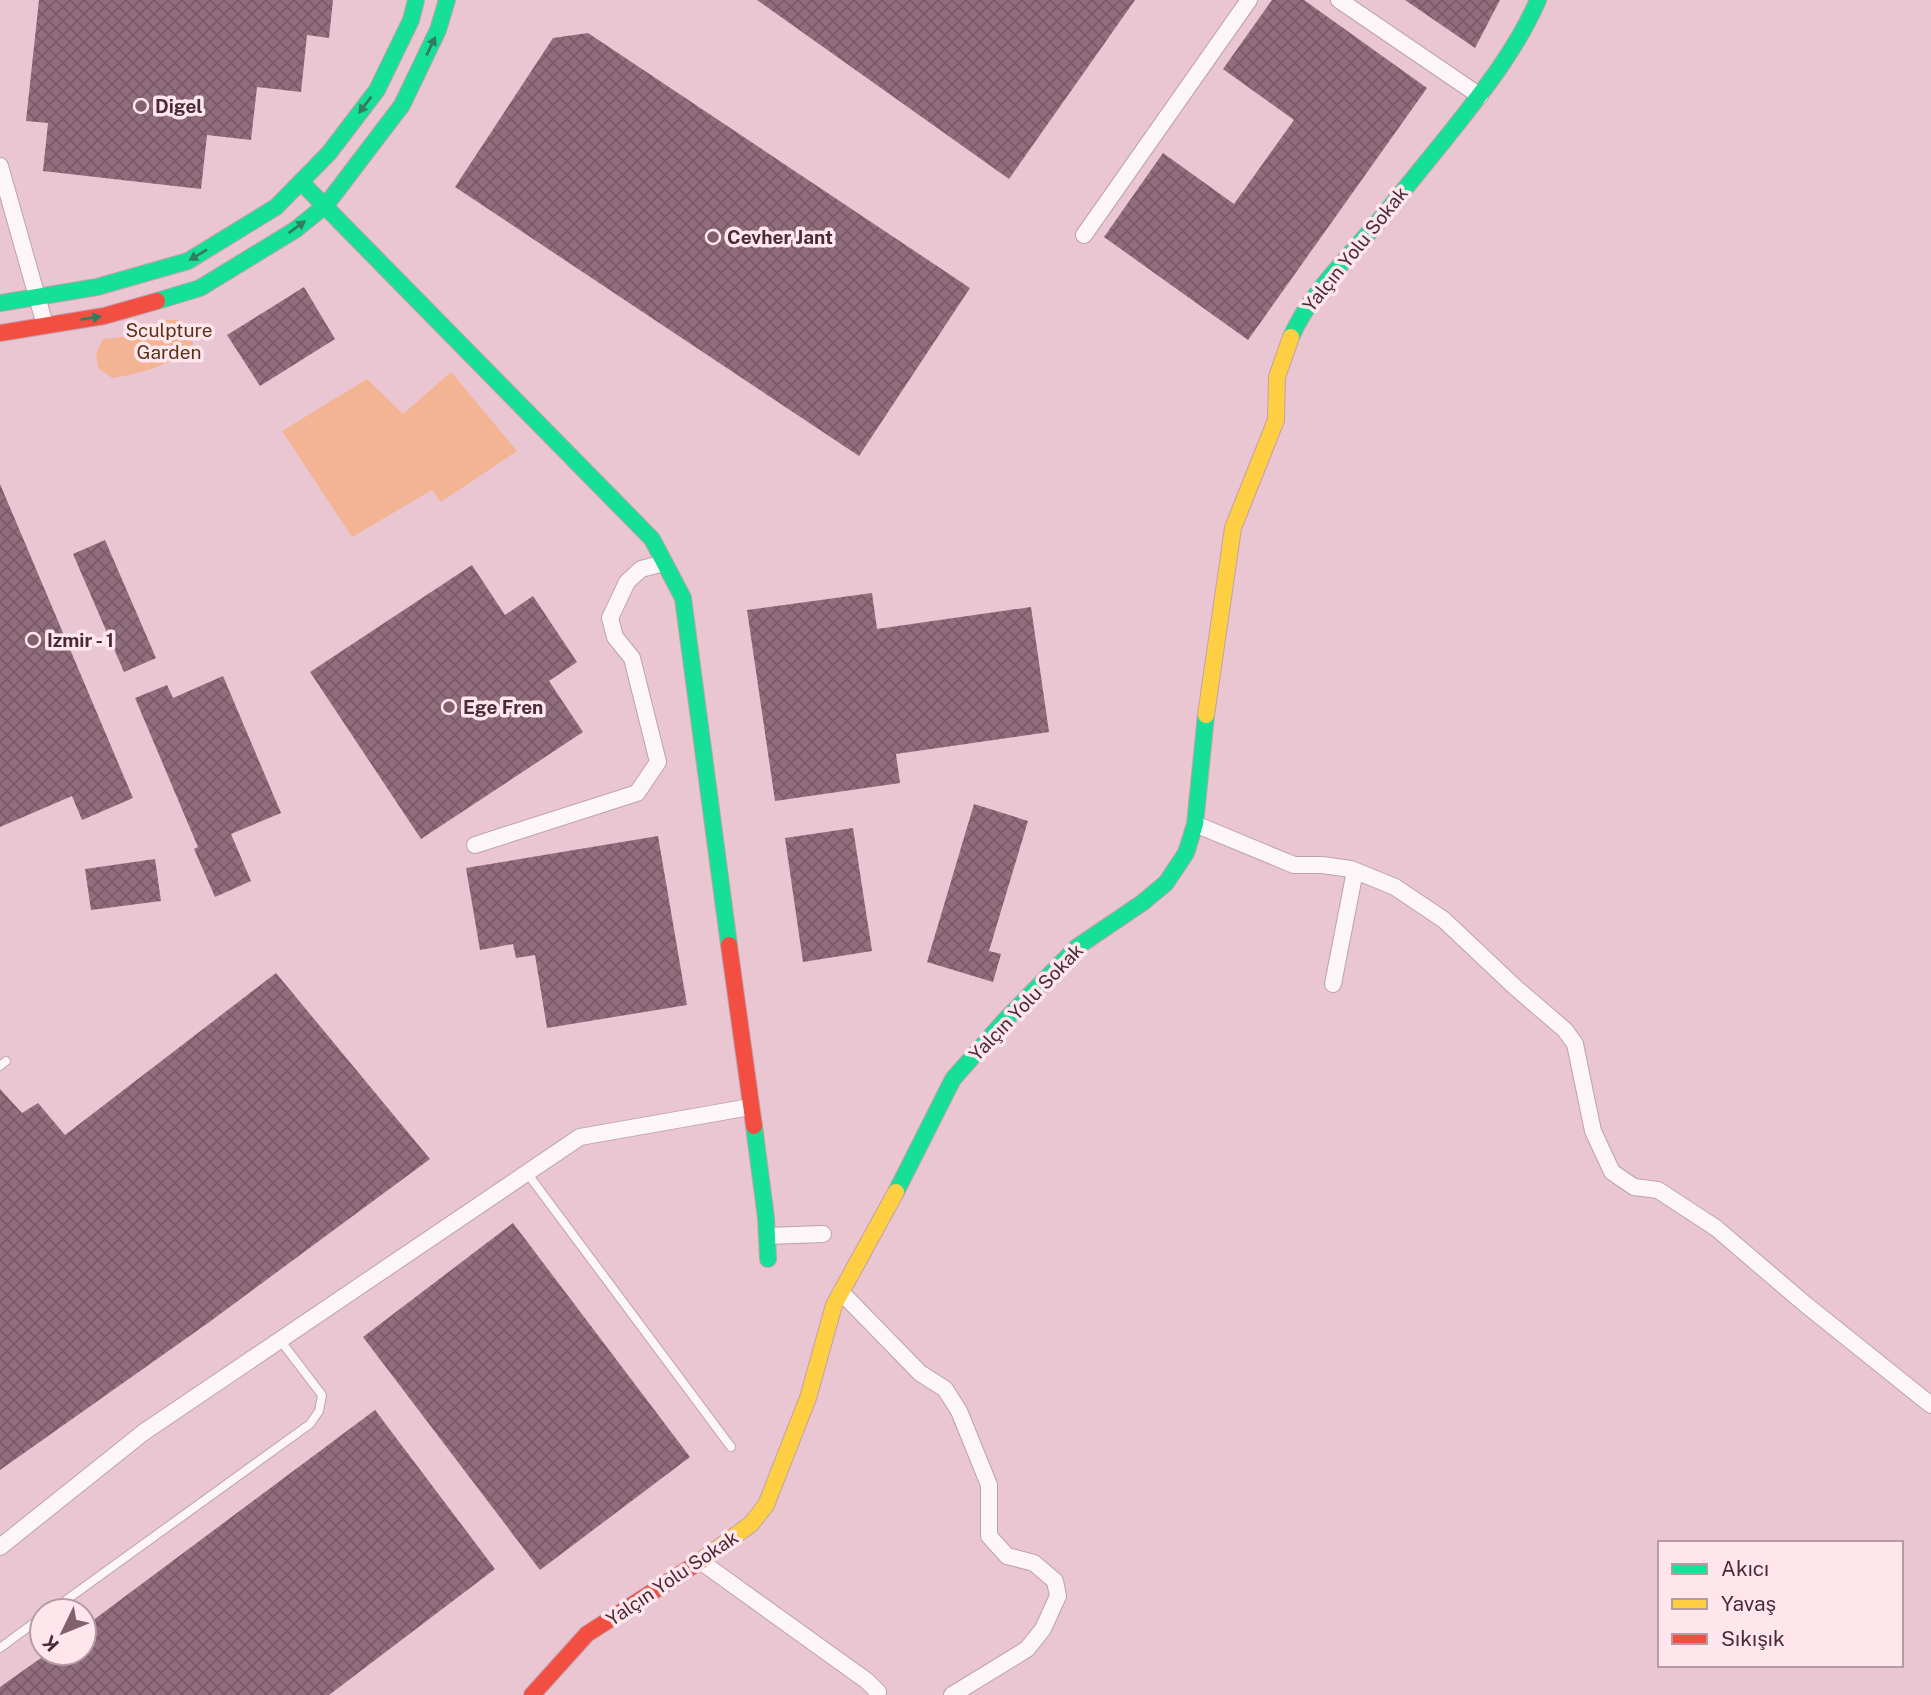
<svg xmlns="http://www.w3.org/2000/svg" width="1931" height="1695" font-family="'Public Sans',sans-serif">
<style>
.garden{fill:#f3b493}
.building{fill:url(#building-cross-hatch)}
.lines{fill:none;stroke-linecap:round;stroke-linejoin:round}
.lane-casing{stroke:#bfa1ab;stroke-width:10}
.street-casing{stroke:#bfa1ab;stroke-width:18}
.fast-casing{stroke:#bfa1ab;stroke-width:18}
.slow-casing{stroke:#bfa1ab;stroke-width:18}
.jam-casing{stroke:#bfa1ab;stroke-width:18}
.lane{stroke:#fcf6f8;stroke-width:8}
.street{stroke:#fcf6f8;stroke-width:16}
.fast{stroke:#16e098;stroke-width:16}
.slow{stroke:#ffcf43;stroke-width:16}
.jam{stroke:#f24e42;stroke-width:16}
.oneway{fill:#337c62}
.poi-dot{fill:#82616c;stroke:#ffe5ec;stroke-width:2.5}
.labels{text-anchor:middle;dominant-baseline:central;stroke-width:7;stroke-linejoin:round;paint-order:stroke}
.poi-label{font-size:19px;font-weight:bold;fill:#4a2b35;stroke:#ffe5ec;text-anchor:start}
.street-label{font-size:19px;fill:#4a2b35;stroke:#ffe5ec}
.park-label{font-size:19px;fill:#583315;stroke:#ffe5ec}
</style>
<defs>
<pattern id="building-cross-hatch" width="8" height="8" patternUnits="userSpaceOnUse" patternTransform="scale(1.75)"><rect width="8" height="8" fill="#926d7d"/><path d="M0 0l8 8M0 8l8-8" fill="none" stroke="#795a67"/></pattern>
</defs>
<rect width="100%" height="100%" fill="#e9c6d1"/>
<g class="garden">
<path d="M163,320H178L190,333L194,347C170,364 142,374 112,378L98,368L96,354L103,339L142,335Z"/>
<polygon points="451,372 517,451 441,502 432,490 352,537 282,431 367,379 403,414"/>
</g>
<g class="building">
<polygon points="39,0 333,0 329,38 307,35 301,92 257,87 251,140 207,135 201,189 43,171 48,123 26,121"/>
<polygon points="757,0 1135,0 1009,179"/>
<polygon points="1272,0 1304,0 1427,88 1248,340 1104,237 1163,153 1234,204 1294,120 1223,69"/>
<polygon points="1405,0 1500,0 1475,48"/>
<polygon points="588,33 970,288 859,456 455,187 553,38"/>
<polygon points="304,287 335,339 260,386 227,335"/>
<polygon points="0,484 133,798 82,820 72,796 0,827"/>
<polygon points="105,540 156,658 124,672 73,554"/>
<polygon points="472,565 505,615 533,596 577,662 549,681 583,732 421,839 310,672"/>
<polygon points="872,593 877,629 1031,607 1049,732 896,754 900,783 775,801 747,610"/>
<polygon points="223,676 281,813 231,834 251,881 215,897 194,849 198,847 135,698 167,685 173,698"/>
<polygon points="974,804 1028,821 989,951 1001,954 993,982 927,962"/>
<polygon points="853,828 872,951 803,962 785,838"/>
<polygon points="658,836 687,1005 547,1028 535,955 516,958 513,944 480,950 466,868"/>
<polygon points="155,859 161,901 91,910 85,869"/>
<polygon points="276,973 430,1159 208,1323 0,1470 0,1089 22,1113 38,1103 65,1135"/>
<polygon points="513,1223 690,1457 540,1570 363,1337"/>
<polygon points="375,1410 495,1569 329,1695 0,1695 0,1687 48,1653 84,1653 84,1627"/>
</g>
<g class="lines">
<g class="lane-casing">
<g id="lane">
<polyline points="0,1066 6,1061"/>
<polyline points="527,1173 731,1447"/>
<polyline points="51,1611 310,1424 319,1411 322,1395 280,1340"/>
<polyline points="0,1648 42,1617"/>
</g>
</g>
<g class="street-casing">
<g id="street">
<polyline points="1339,0 1480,96"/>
<polyline points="0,166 45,325"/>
<polyline points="1084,235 1249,0"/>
<polyline points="1195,824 1294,865 1322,865 1351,869 1395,887 1444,920 1516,988 1565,1030 1575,1044 1593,1131 1612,1172 1634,1187 1658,1190 1716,1228 1805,1304 1931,1405"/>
<polyline points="475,845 637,793 658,762 632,658 615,637 610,618 627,582 641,569 664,563"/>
<polyline points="1333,984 1355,871"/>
<polyline points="767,1236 823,1234"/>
<polyline points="841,1292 920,1373 945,1389 959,1411 989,1485 989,1536 1007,1556 1034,1563 1055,1581 1058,1596 1043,1629 1027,1649 952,1695"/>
<polyline points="0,1547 144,1432 580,1137 750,1107"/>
<polyline points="700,1561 867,1681 878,1692 877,1695"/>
</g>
</g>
<g class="fast-casing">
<g id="fast">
<polyline points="301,182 652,539 683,598 729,945"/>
<polyline points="157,301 200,288 295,230 326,205 402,105 438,30 447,0"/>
<polyline points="0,303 97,287 188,261 276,207 329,153 377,90 411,20 416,0"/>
<path d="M1291,337C1311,292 1347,259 1378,222C1401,194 1423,166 1446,138C1480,95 1516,51 1538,0"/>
<polyline points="754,1126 766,1218 768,1259"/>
<polyline points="896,1192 953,1079 1006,1019 1077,947 1142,903 1166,883 1186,853 1195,824 1206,715"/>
</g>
</g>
<g class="slow-casing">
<g id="slow">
<polyline points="1206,715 1233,528 1276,420 1277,377 1291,337"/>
<polyline points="699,1562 751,1524 766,1505 808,1398 834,1305 896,1192"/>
</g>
</g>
<g class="jam-casing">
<g id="jam">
<polyline points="0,333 104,316 157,301"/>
<polyline points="729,945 754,1126"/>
<polyline points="532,1695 587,1634 699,1562"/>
</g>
</g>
<use href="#lane" class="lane"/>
<use href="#street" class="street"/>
<use href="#fast" class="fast"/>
<use href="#slow" class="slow"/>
<use href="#jam" class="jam"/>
</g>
<defs><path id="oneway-solid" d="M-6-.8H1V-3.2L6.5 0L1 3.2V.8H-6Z" transform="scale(1.75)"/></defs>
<g class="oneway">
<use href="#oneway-solid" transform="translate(431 46) rotate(-64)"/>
<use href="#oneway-solid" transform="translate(365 105) rotate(127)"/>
<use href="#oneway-solid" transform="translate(297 227) rotate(-36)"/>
<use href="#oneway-solid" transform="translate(198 255) rotate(149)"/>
<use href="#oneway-solid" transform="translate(91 318) rotate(-9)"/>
</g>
<g class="poi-dot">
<circle cx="141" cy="106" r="7"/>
<circle cx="713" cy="237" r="7"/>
<circle cx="33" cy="640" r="7"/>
<circle cx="449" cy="707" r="7"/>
</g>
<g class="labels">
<g class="poi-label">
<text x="155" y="106">Digel</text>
<text x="727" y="237">Cevher Jant</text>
<text x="47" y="640">Izmir - 1</text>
<text x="463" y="707">Ege Fren</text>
</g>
<g class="street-label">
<text transform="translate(1355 249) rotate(-51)">Yalçın Yolu Sokak</text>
<text transform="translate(1026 1002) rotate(-46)">Yalçın Yolu Sokak</text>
<text transform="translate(672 1578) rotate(-34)">Yalçın Yolu Sokak</text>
</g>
<g class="park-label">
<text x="169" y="330">Sculpture<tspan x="169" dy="22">Garden</tspan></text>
</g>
</g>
<rect x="1658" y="1541" width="245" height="126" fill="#ffe5ec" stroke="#b79ba3" stroke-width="2"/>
<rect x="1672" y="1564" width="35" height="10" fill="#16e098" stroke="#b79ba3" stroke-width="2"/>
<text x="1721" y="1576" font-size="21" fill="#4a2b35">Akıcı</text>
<rect x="1672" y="1599" width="35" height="10" fill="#ffcf43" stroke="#b79ba3" stroke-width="2"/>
<text x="1721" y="1611" font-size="21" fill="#4a2b35">Yavaş</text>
<rect x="1672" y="1634" width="35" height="10" fill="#f24e42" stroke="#b79ba3" stroke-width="2"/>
<text x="1721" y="1646" font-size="21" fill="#4a2b35">Sıkışık</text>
<g transform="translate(63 1632) rotate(227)"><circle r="33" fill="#ffe5ec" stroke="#b79ba3" stroke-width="2"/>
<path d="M0-5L12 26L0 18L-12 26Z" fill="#82616c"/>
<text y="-10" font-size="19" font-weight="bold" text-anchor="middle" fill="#4a2b35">K</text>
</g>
</svg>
